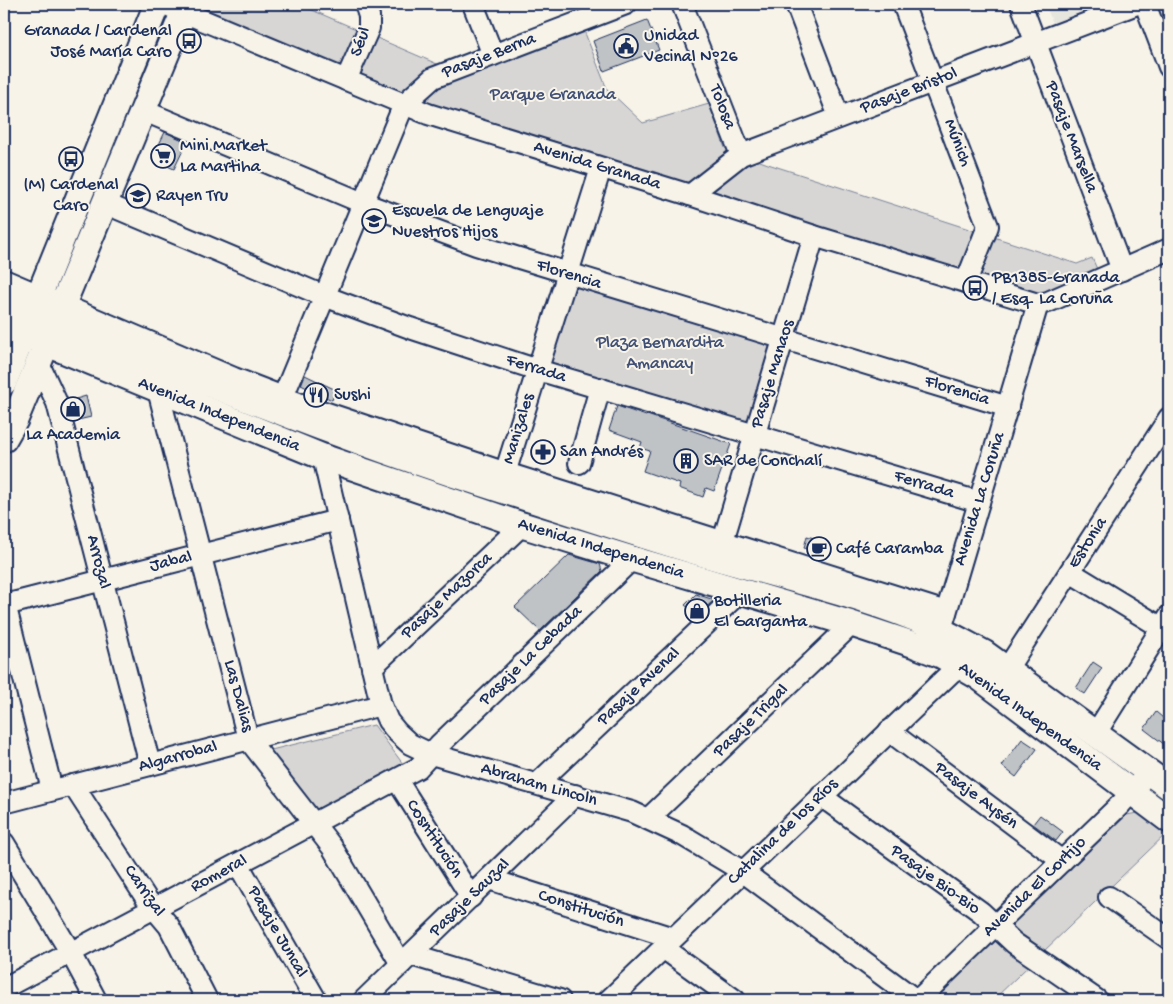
<svg xmlns="http://www.w3.org/2000/svg" width="1173" height="1004" font-family="'Gochi Hand',sans-serif">
<style>
.built{fill:#e6e5de}
.green{fill:#d7d6d4;stroke:#798299}
.building{fill:#c0c3c5;stroke:#1b2f5e}
.lines{fill:none;stroke-linecap:round;stroke-linejoin:round}
.minor-casing{stroke:#1b2f5e;stroke-width:24}
.major-casing{stroke:#1b2f5e;stroke-width:29}
.minor{stroke:#f7f3e8;stroke-width:20}
.major{stroke:#f7f3e8;stroke-width:25}
.labels{text-anchor:middle;dominant-baseline:central;stroke-width:4;stroke-linejoin:round;paint-order:stroke}
.poi-label{font-size:18px;fill:#1b2f5e;stroke:#f7f3e8;text-anchor:start}
.street-label{font-size:18px;fill:#1b2f5e;stroke:#f7f3e8}
.park-label{font-size:18px;fill:#415076;stroke:#f7f3e8}
</style>
<rect width="100%" height="100%" fill="#f7f3e8"/>
<filter id="ink" filterUnits="userSpaceOnUse"><feTurbulence type="fractalNoise" baseFrequency=".02" numOctaves="2"/><feDisplacementMap in="SourceGraphic" scale="10" xChannelSelector="R" yChannelSelector="G"/><feConvolveMatrix kernelMatrix="1 2 1 2 8 2 1 2 1" color-interpolation-filters="sRGB"/></filter>
<g filter="url(#ink)">
<polygon class="built" points="1045,4 1101,4 1053,23"/>
<g class="green">
<polygon points="207,4 298,4 465,76 583,28 607,89 643,123 709,104 725,148 768,164 1077,264 1092,258 1097,269 1039,297 420,106 203,13"/>
<polygon points="573,282 772,342 747,426 547,365"/>
<polygon points="374,725 403,764 400,771 312,817 269,754 271,750"/>
<polygon points="1137,813 1146,816 1168,832 993,1000 932,1000 1127,815"/>
</g>
<g class="building">
<polygon points="647,20 659,50 604,71 593,41"/>
<polygon points="165,132 187,142 174,169 152,159"/>
<polygon points="305,375 336,390 332,400 301,385"/>
<polygon points="86,396 91,417 74,421 69,401"/>
<polygon points="617,406 646,416 647,415 731,444 714,491 706,488 703,497 679,488 680,484 643,471 650,451 640,448 642,442 609,430"/>
<polygon points="807,536 827,542 823,553 804,548"/>
<polygon points="569,555 600,564 602,571 540,631 515,607"/>
<polygon points="696,594 714,600 697,616 685,605"/>
<polygon points="1093,662 1102,668 1085,694 1076,688"/>
<polygon points="1156,712 1169,723 1169,748 1144,729"/>
<polygon points="1022,739 1037,749 1016,777 1002,766"/>
<polygon points="1040,815 1063,832 1056,841 1033,824"/>
</g>
<g class="lines">
<g class="minor-casing">
<g id="minor">
<polyline points="164,4 428,114 690,195 814,236 1038,304 1048,302 1169,249"/>
<polyline points="473,4 493,55"/>
<polyline points="682,4 741,155"/>
<polyline points="796,4 839,117"/>
<polyline points="903,4 988,226 966,282"/>
<polyline points="1021,4 1122,270"/>
<polyline points="1145,4 1169,67"/>
<polyline points="346,80 369,28 369,16 365,4"/>
<polyline points="142,110 363,203 476,245 1008,407"/>
<polyline points="690,195 741,155 1137,4"/>
<polyline points="104,203 324,296 410,328 538,370 979,502"/>
<polyline points="4,280 234,378 309,407 506,473 946,612"/>
<polyline points="38,362 57,403 150,765"/>
<polyline points="158,390 248,739 332,847 401,964"/>
<polyline points="283,397 404,104 433,78 626,4"/>
<polyline points="323,457 381,705 388,721 397,732 410,744 431,754 632,812 682,835 742,871 916,1000"/>
<polyline points="579,463 600,388"/>
<polyline points="501,486 601,168"/>
<polyline points="723,541 814,236"/>
<polyline points="1070,572 1162,628"/>
<polyline points="4,600 52,790"/>
<polyline points="5,605 338,520"/>
<polyline points="943,623 1038,304"/>
<polyline points="372,667 522,525"/>
<polyline points="1007,669 1169,418"/>
<polyline points="889,731 1062,861"/>
<polyline points="1096,733 1169,616"/>
<polyline points="397,780 471,897"/>
<polyline points="537,784 741,591"/>
<polyline points="73,785 148,901 169,926 207,1000"/>
<polyline points="821,796 981,912 1014,943 1097,1000"/>
<polyline points="4,803 381,705"/>
<polyline points="649,818 852,624"/>
<polyline points="4,843 71,953 96,1000"/>
<polyline points="238,864 316,1000"/>
<polyline points="489,879 673,938"/>
<polyline points="1109,897 1169,939"/>
<polyline points="663,948 735,1000"/>
<polyline points="411,955 560,1000"/>
<polyline points="4,988 418,768 439,745 632,559"/>
<polyline points="364,1000 575,795"/>
<polyline points="609,1000 959,665"/>
<polyline points="918,1000 1121,804 1141,781"/>
</g>
</g>
<g class="major-casing">
<g id="major">
<path d="M4,300C170,369 336,438 508,492C580,515 651,539 724,560C787,578 852,594 914,618C938,628 961,641 984,653L1169,787"/>
<polyline points="4,326 323,457 522,525 632,559 852,624 915,645 941,655 979,677 1169,820"/>
<polyline points="4,382 157,4"/>
<polyline points="4,439 15,420 187,4"/>
</g>
</g>
<use href="#minor" class="minor"/>
<use href="#major" class="major"/>
</g>
</g>
<defs>
<g id="bus-ring" transform="scale(1.25)"><circle r="9.5" fill="#f7f3e8" stroke="#1b2f5e" stroke-width="1.5"/><path d="M-5-6H5V4H4V6H2V4H-2V6H-4V4H-5ZM-3.5-4V0h7V-4ZM-3.5 1.2v1.5H-2V1.2ZM2 1.2v1.5H3.5V1.2Z" fill="#1b2f5e"/></g>
<g id="civic-ring" transform="scale(1.25)"><circle r="9.5" fill="#f7f3e8" stroke="#1b2f5e" stroke-width="1.5"/><path d="M-.6-6.5H3V-4.5H.6V-3L4-1V1h2V6H-6V1h2V-1L-.6-3ZM-1.2 2.5V6h2.4V2.5Z" fill="#1b2f5e"/></g>
<g id="supermarket-ring" transform="scale(1.25)"><circle r="9.5" fill="#f7f3e8" stroke="#1b2f5e" stroke-width="1.5"/><path d="M-6-5.5h2.5l.6 2H6L4.5 2H-2.5L-4.4-4H-6ZM-1.5 3.2a1.3 1.3 0 1 0 .1 0ZM3 3.2a1.3 1.3 0 1 0 .1 0Z" fill="#1b2f5e"/></g>
<g id="school-ring" transform="scale(1.25)"><circle r="9.5" fill="#f7f3e8" stroke="#1b2f5e" stroke-width="1.5"/><path d="M0-5L7-2L0 1L-7-2ZM-4 1L0 2.5L4 1V4Q0 6-4 4Z" fill="#1b2f5e"/></g>
<g id="restaurant-ring" transform="scale(1.25)"><circle r="9.5" fill="#f7f3e8" stroke="#1b2f5e" stroke-width="1.5"/><path d="M-5-6h1v4h1v-4h1v4h1v-4h1v5L-1.5 .5V6h-2V.5L-5-1ZM5-6V6H3V1.5H1.5Q1.5-4 5-6Z" fill="#1b2f5e"/></g>
<g id="shop-ring" transform="scale(1.25)"><circle r="9.5" fill="#f7f3e8" stroke="#1b2f5e" stroke-width="1.5"/><path d="M-5-2.5h2.3a2.7 3.5 0 0 1 5.4 0H5L5.5 6h-11ZM-1.5-2.5h3a1.5 2.3 0 0 0-3 0Z" fill="#1b2f5e"/></g>
<g id="pharmacy-ring" transform="scale(1.25)"><circle r="9.5" fill="#f7f3e8" stroke="#1b2f5e" stroke-width="1.5"/><path d="M-2-6h4v4h4v4h-4v4h-4v-4h-4v-4h4Z" fill="#1b2f5e"/></g>
<g id="building-ring" transform="scale(1.25)"><circle r="9.5" fill="#f7f3e8" stroke="#1b2f5e" stroke-width="1.5"/><path d="M-4-6H4V6H1V3H-1V6H-4ZM-2.5-4.3h1.7v1.8h-1.7ZM.8-4.3h1.7v1.8H.8ZM-2.5-1h1.7V.8h-1.7ZM.8-1h1.7V.8H.8Z" fill="#1b2f5e"/></g>
<g id="cafe-ring" transform="scale(1.25)"><circle r="9.5" fill="#f7f3e8" stroke="#1b2f5e" stroke-width="1.5"/><path d="M-5.5-4.5H6V0H3Q3 3.5 0 3.5H-2.5Q-5.5 3.5-5.5 0ZM3-3.2v2h1.7v-2ZM-6 4.5H4V6H-6Z" fill="#1b2f5e"/></g>
</defs>
<g fill-rule="evenodd">
<use href="#bus-ring" x="189" y="41"/>
<use href="#civic-ring" x="626" y="46"/>
<use href="#supermarket-ring" x="163" y="156"/>
<use href="#bus-ring" x="71" y="159"/>
<use href="#school-ring" x="138" y="196"/>
<use href="#school-ring" x="374" y="221"/>
<use href="#bus-ring" x="975" y="288"/>
<use href="#restaurant-ring" x="316" y="395"/>
<use href="#shop-ring" x="73" y="409"/>
<use href="#pharmacy-ring" x="543" y="452"/>
<use href="#building-ring" x="686" y="461"/>
<use href="#cafe-ring" x="819" y="549"/>
<use href="#shop-ring" x="697" y="611"/>
</g>
<g class="labels">
<g class="poi-label">
<text x="172" y="31" text-anchor="end">Granada / Cardenal<tspan x="172" dy="21">José María Caro</tspan></text>
<text x="644" y="36">Unidad<tspan x="644" dy="21">Vecinal Nº26</tspan></text>
<text x="180" y="146">Mini Market<tspan x="180" dy="21">La Martiha</tspan></text>
<text x="71" y="185" text-anchor="middle">(M) Cardenal<tspan x="71" dy="21">Caro</tspan></text>
<text x="156" y="196">Rayen Tru</text>
<text x="392" y="211">Escuela de Lenguaje<tspan x="392" dy="21">Nuestros Hijos</tspan></text>
<text x="992" y="278">PB1385-Granada<tspan x="992" dy="21">/ Esq. La Coruña</tspan></text>
<text x="334" y="395">Sushi</text>
<text x="73" y="435" text-anchor="middle">La Academia</text>
<text x="560" y="452">San Andrés</text>
<text x="704" y="461">SAR de Conchalí</text>
<text x="836" y="549">Café Caramba</text>
<text x="714" y="601">Botilleria<tspan x="714" dy="21">El Garganta</tspan></text>
</g>
<g class="street-label">
<text transform="translate(361 42) rotate(-70)">Séul</text>
<text transform="translate(489 56) rotate(-21)">Pasaje Berna</text>
<text transform="translate(909 91) rotate(-21)">Pasaje Bristol</text>
<text transform="translate(722 107) rotate(69)">Tolosa</text>
<text transform="translate(1071 137) rotate(69)">Pasaje Marsella</text>
<text transform="translate(957 143) rotate(69)">Múnich</text>
<text transform="translate(597 166) rotate(17)">Avenida Granada</text>
<text transform="translate(569 275) rotate(17)">Florencia</text>
<text transform="translate(536 369) rotate(17)">Ferrada</text>
<text transform="translate(773 374) rotate(-73)">Pasaje Manaos</text>
<text transform="translate(957 391) rotate(17)">Florencia</text>
<text transform="translate(219 415) rotate(22)">Avenida Independencia</text>
<text transform="translate(519 429) rotate(-73)">Manizales</text>
<text transform="translate(924 485) rotate(17)">Ferrada</text>
<text transform="translate(980 499) rotate(-73)">Avenida La Coruña</text>
<text transform="translate(1088 543) rotate(-57)">Estonia</text>
<text transform="translate(601 549) rotate(17)">Avenida Independencia</text>
<text transform="translate(98 562) rotate(76)">Arrozal</text>
<text transform="translate(171 562) rotate(-14)">Jabal</text>
<text transform="translate(447 596) rotate(-43)">Pasaje Mazorca</text>
<text transform="translate(531 656) rotate(-44)">Pasaje La Cebada</text>
<text transform="translate(639 687) rotate(-43)">Pasaje Avenal</text>
<text transform="translate(238 696) rotate(75)">Las Dalias</text>
<text transform="translate(1030 717) rotate(36)">Avenida Independencia</text>
<text transform="translate(751 721) rotate(-44)">Pasaje Trigal</text>
<text transform="translate(178 757) rotate(-15)">Algarrobal</text>
<text transform="translate(539 785) rotate(16)">Abraham Lincoln</text>
<text transform="translate(976 796) rotate(37)">Pasaje Aysén</text>
<text transform="translate(783 832) rotate(-44)">Catalina de los Ríos</text>
<text transform="translate(434 839) rotate(57)">Cosntitución</text>
<text transform="translate(219 874) rotate(-28)">Romeral</text>
<text transform="translate(935 880) rotate(36)">Pasaje Bio-Bio</text>
<text transform="translate(1035 887) rotate(-44)">Avenida El Cortijo</text>
<text transform="translate(144 891) rotate(55)">Carrizal</text>
<text transform="translate(470 898) rotate(-44)">Pasaje Sauzal</text>
<text transform="translate(581 909) rotate(18)">Constitución</text>
<text transform="translate(277 932) rotate(60)">Pasaje Juncal</text>
</g>
<g class="park-label">
<text x="553" y="95">Parque Granada</text>
<text x="660" y="343">Plaza Bernardita<tspan x="660" dy="21">Amancay</tspan></text>
</g>
</g>
<rect width="1173" height="1004" fill="none" stroke="#f7f3e8" stroke-width="20"/>
<rect x="10" y="10" width="1153" height="984" fill="none" stroke="#1b2f5e" stroke-width="2" filter="url(#ink)"/>
</svg>
